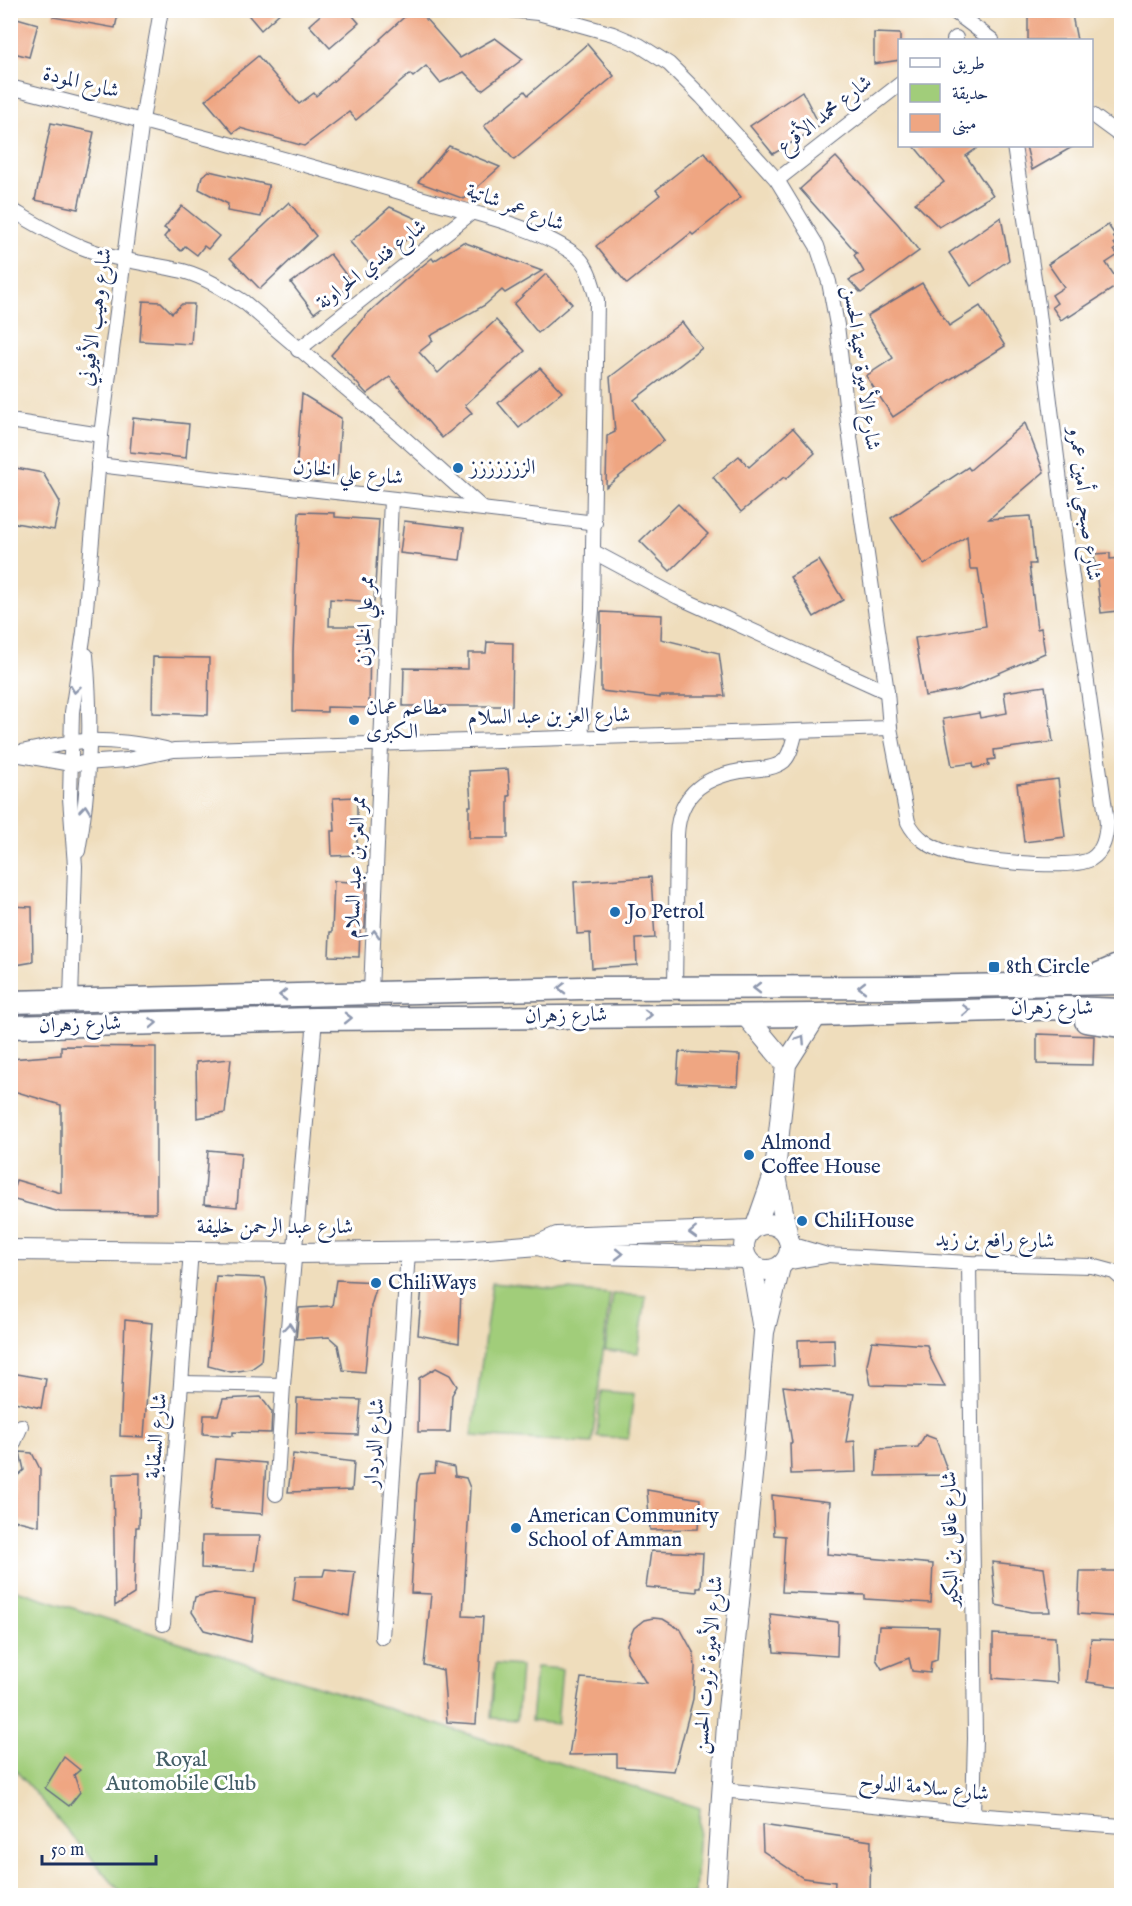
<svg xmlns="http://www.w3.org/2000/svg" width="1132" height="1906" font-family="'IM FELL English',Amiri,serif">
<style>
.green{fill:#a1cd7a;stroke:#5e7e6c;stroke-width:1.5}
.building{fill:#efa682}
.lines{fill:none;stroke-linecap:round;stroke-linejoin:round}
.street-casing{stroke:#656c7f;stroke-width:16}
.secondary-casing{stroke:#656c7f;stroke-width:22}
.primary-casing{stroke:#656c7f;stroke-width:25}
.street{stroke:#fff;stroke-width:14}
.secondary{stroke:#fff;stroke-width:20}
.primary{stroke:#fff;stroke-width:22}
.oneway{stroke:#8d97ae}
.poi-dot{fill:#1f6fb2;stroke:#fff;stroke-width:2}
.labels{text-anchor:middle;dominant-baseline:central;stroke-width:6;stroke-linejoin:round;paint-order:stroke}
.street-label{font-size:21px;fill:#1b2f5e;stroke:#fff}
.poi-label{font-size:21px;fill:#1b2f5e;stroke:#fff;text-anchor:start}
.park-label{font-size:21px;fill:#435e66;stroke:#fff}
</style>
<rect width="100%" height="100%" fill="#fff"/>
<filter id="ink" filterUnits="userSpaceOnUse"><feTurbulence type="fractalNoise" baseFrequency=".0167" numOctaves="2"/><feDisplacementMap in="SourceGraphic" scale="12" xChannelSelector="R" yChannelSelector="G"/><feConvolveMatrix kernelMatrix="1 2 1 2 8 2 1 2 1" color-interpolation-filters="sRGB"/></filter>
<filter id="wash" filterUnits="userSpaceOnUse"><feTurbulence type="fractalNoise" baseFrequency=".008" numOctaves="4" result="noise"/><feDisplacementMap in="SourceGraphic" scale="24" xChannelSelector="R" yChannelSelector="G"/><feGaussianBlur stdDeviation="1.35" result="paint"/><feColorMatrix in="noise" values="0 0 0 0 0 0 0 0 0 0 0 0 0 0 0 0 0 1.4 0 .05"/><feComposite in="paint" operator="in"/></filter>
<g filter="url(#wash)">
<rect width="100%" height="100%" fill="#efddbc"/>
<g class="green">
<polygon points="492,1283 610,1294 592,1443 472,1436"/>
<polygon points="613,1294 646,1296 638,1353 605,1350"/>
<polygon points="601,1391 634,1394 628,1439 597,1436"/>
<polygon points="10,1588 700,1808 695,1895 123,1895 11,1765"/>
<polygon points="495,1664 521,1666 517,1720 491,1718"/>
<polygon points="536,1667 562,1669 557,1724 531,1721"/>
</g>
<g id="blocks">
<g class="building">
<polygon points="54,10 119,10 115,28 53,17"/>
<polygon points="244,10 283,10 261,30"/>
<polygon points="326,10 348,10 359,23 330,48 309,25"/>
<polygon points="412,10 418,10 460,58 495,38 523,59 482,90 464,72 440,83 426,66 413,77 410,74 356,120 349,112 304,146 240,128 233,133 205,100 258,56 299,104 314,93 316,96 381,40 380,39"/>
<polygon points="1038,10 1071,10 1077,40 1028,40 1028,15"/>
<polygon points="10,16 38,24 29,57 10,52"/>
<polygon points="874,33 900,34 900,60 874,64"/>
<polygon points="587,44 614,76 514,160 484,126 525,91 528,95"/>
<polygon points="802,91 820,126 773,154 750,126"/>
<polygon points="51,123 94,132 78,209 35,200"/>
<polygon points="449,146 500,167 464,199 418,182"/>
<polygon points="914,146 980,146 966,156 993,195 939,227 915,203 944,182"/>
<polygon points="1026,146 1074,146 1032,170"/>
<polygon points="704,152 741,197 693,235 691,233 627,284 596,246 660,195 656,190"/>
<polygon points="836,157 898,224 919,251 861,293 849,280 864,272 854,255 857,253 800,189"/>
<polygon points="209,171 269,185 261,217 227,211 228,204 199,189 202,176"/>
<polygon points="289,202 316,236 260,289 230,258"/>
<polygon points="182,206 219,236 208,249 204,246 197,255 185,246 181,251 164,237 169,231 164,228"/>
<polygon points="390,207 426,223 373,268 350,242"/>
<polygon points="1001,217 1009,260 971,286 949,253"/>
<polygon points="1108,225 1115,235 1113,236 1116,241 1114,243 1117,248 1114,250 1118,255 1106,263 1120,284 1069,317 1068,315 1061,320 1052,307 1057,303 1052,295 1064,287 1048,264"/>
<polygon points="463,242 542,271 505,293 502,290 485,305 430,336 433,341 419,352 438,373 496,320 525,351 465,405 472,413 442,438 390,377 367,394 331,355 366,315 406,279 432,258 434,261"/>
<polygon points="330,254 353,284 314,313 291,283"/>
<polygon points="546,274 572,304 538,333 514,304"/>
<polygon points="922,283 949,326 980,306 1005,346 967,370 966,369 893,417 866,376 893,358 867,316"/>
<polygon points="143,301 161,302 172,313 182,304 194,304 191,344 140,341"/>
<polygon points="682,322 702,348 634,400 664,440 606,487 607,436 615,432 610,377"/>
<polygon points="540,368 562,392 519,428 498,403"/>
<polygon points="302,394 341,418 337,475 296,472"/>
<polygon points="133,418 189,424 186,458 130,452"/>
<polygon points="1025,423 1044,472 989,519 1030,516 1035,564 1029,564 1037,629 1041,628 1045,653 960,690 925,696 915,638 986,626 978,569 970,569 967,536 924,565 891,518 968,467 970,470"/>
<polygon points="793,428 815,453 786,479 784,477 741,512 713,477 739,456 749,467"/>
<polygon points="10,467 43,473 60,502 54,530 10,522"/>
<polygon points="678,504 708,534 670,571 640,541"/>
<polygon points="299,512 335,513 335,517 379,520 374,602 330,599 329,626 370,626 369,708 327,707 327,712 293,711 293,652"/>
<polygon points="404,521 464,528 460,560 400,553"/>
<polygon points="1110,553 1110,559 1122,558 1122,604 1116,605 1117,611 1101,613 1094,554"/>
<polygon points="819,560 843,600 814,617 790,577"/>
<polygon points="601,612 662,615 661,639 719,653 725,696 660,696 660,698 601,691"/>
<polygon points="487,642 513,643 512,706 403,706 404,668 468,669 468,653 486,653"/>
<polygon points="153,657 209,658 208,715 152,713"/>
<polygon points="1045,686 1053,742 994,750 995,759 988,760 989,765 974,768 973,763 952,766 943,719 979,713 980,718 1007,713 1004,692"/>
<polygon points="508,769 510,796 508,796 508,838 469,838 469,806 471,806 469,771"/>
<polygon points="1058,779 1065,837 1024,842 1017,784"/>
<polygon points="357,797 357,855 332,856 331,831 335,831 333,798"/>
<polygon points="651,877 655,938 636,939 637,965 592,968 590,933 577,934 574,882"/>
<polygon points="334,881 366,883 365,928 360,928 359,957 329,956 330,932 332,932"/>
<polygon points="10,906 32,907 33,962 10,966"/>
<polygon points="1037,1034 1094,1036 1093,1065 1037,1064"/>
<polygon points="61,1046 156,1047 156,1213 60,1212 11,1199 16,1180 61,1193 61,1105 10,1090 10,1059 61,1055"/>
<polygon points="679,1052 740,1055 738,1086 677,1083"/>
<polygon points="231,1059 225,1113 197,1118 196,1062"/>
<polygon points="208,1150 241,1153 237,1207 204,1204"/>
<polygon points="216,1276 265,1278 267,1289 261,1362 251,1369 231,1372 208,1366"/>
<polygon points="336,1280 378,1282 371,1306 365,1372 343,1370 338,1345 329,1337 296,1339 299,1308 332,1306"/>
<polygon points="422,1286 461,1290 459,1343 418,1335"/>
<polygon points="125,1320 152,1323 144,1437 120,1436"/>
<polygon points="834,1339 835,1366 799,1367 798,1340"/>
<polygon points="872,1341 927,1345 930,1357 945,1387 871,1385 867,1365"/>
<polygon points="436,1368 450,1375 457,1386 452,1395 450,1432 418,1432 419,1378"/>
<polygon points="12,1373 46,1379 41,1408 10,1401"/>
<polygon points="783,1386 854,1394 846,1442 855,1441 856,1472 791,1474 790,1443 792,1443"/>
<polygon points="261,1397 272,1412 271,1433 233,1432 233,1436 203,1434 204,1415 218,1415 223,1399"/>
<polygon points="297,1398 361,1400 358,1435 296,1433"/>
<polygon points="925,1435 936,1439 949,1475 876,1476 878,1449 918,1447"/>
<polygon points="20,1452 32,1453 40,1469 39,1526 10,1519 10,1497 15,1496 14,1479 24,1470"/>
<polygon points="293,1454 354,1462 352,1490 288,1492"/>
<polygon points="216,1459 266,1463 263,1514 210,1510"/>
<polygon points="436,1463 454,1467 455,1476 466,1478 470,1488 463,1616 483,1617 476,1724 447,1722 443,1670 424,1665 431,1594 411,1593 417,1483 420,1474 435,1473"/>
<polygon points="140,1473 139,1527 136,1527 134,1594 115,1606 113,1474"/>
<polygon points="647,1490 700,1499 698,1529 650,1530"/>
<polygon points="772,1495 830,1502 827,1554 933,1564 931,1603 865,1599 865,1595 782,1592 785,1536 774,1535"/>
<polygon points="202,1536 260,1536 255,1571 201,1568"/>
<polygon points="651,1551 703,1553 701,1588 697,1588 697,1592 646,1587"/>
<polygon points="992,1562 1044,1568 1050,1612 1031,1612 996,1605"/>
<polygon points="325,1569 355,1572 349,1616 293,1601 296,1576 323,1576"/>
<polygon points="1080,1571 1122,1571 1122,1617 1078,1614"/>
<polygon points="214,1593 255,1599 251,1642 204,1630 192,1612 195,1597"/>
<polygon points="770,1614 838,1622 837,1656 774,1652"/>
<polygon points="653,1618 663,1619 681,1630 694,1654 695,1667 693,1699 674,1771 617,1767 617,1754 569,1755 581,1678 646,1683 627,1652 627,1644 634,1628 644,1620"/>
<polygon points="879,1626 939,1627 937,1660 931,1662 930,1673 912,1671 909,1658 882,1669 876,1659"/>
<polygon points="993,1634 1055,1637 1057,1683 993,1678"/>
<polygon points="1091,1639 1122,1640 1122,1687 1087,1682"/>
<polygon points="64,1757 80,1770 74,1775 80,1792 69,1806 45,1788"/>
<polygon points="762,1825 871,1841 870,1896 834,1896 835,1882 803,1878 763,1851"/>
</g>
</g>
</g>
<g filter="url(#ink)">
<use href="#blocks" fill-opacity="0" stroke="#656c7f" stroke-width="1.5"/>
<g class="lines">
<g class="street-casing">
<g id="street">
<path d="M509,10L538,13L613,34L639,45L669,64L702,97L777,180L817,246L829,282L837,325L848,423L887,692L890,728L908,822C916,838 929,846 946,852C969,860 1071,871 1091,859C1104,851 1106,836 1107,823L1071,570L1038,305L1014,146"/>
<polyline points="952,10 992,40"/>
<polyline points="954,40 956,38"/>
<path d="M10,87C144,121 278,156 410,195C459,210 532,224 573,253C589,264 592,283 597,300L592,610L581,737"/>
<polyline points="1092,115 1122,137"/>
<polyline points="777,180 900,84"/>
<path d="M10,209C34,223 58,238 84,248C116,261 150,263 183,271C205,277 225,290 244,302L394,429L482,508"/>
<polyline points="298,350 471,213"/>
<polyline points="10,421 101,435"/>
<path d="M98,465C263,485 429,501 595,523"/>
<polyline points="594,552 678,597 887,692"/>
<path d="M21,752C43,748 64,742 86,741C113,740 140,744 166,749"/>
<polyline points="15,754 71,764 127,760 174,750 890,728"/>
<path d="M78,851C90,786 92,720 86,655"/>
<path d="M675,988L677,835C679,791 708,775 748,770C760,769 774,769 784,761C791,754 793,741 796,731"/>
<polyline points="371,992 391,499"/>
<polyline points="71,1000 75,866 70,798 72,712 84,632 101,435 142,120 161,10"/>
<polyline points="790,1244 827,1255 969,1263 1092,1266 1114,1272 1122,1279"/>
<polyline points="784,1263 825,1256"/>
<polyline points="969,1263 975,1738 973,1815"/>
<polyline points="182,1383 283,1385"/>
<polyline points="10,1452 21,1426"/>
<polyline points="276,1494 283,1385 315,1019"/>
<polyline points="163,1624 191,1250"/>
<polyline points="382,1637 408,1252"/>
<polyline points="722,1790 973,1815 1122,1826"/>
</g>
</g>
<g class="secondary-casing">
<g id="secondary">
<polyline points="746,1016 786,1064"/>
<polyline points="776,1176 788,1238"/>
<circle cx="767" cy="1247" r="23"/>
<polyline points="756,1226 775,1172 786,1064 817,1015"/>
<polyline points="539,1245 561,1253 746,1258"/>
<polyline points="10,1250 296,1253 461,1251 539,1245 557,1237 751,1230"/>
<polyline points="752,1265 762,1324"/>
<polyline points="715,1896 728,1710 753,1465 764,1332 780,1267"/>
</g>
</g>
<g class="primary-casing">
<g id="primary">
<polyline points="1087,979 1122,964"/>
<polyline points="10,1002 581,988 909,987 1122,983"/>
<polyline points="1086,1021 1122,1026"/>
<polyline points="10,1027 315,1019 817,1015 1067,1008 1122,1010"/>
</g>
</g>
<use href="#street" class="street"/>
<use href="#secondary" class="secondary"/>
<use href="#primary" class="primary"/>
</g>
<defs><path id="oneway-chevron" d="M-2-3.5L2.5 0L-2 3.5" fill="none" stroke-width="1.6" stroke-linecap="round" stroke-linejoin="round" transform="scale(1.5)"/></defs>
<g class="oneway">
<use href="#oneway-chevron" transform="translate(75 689) rotate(98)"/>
<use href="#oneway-chevron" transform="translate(85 809) rotate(-84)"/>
<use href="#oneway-chevron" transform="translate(374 934) rotate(-87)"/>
<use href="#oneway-chevron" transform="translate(862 987) rotate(180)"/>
<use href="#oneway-chevron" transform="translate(562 988) rotate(179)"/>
<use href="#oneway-chevron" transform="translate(757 988) rotate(180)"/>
<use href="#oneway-chevron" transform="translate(283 995) rotate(179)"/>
<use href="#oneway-chevron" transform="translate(966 1010) rotate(-2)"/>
<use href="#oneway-chevron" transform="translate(648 1015) rotate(-1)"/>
<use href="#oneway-chevron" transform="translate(348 1018) rotate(-1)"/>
<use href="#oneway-chevron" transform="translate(153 1023) rotate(-2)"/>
<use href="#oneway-chevron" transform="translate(801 1039) rotate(-57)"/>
<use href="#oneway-chevron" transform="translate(693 1233) rotate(178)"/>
<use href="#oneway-chevron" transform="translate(619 1254) rotate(1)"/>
<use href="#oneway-chevron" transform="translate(289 1327) rotate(-85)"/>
</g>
</g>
<g class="poi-dot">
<circle cx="458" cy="468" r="6"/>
<circle cx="354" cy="720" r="6"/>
<circle cx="615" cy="912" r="6"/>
<rect x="988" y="961" width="12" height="12" rx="3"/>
<circle cx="749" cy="1155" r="6"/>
<circle cx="802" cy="1221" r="6"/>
<circle cx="376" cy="1283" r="6"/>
<circle cx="516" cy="1528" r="6"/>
</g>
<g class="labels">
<g class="street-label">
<text transform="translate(81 83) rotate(14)">شارع المودة</text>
<text transform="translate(825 115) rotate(-38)">شارع محمد الأقرع</text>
<text transform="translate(515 208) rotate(20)">شارع عمر شاتية</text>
<text transform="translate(372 265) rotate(-38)">شارع فندي الحراونة</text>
<text transform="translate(96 317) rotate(-82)">شارع وهيب الأفيوني</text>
<text transform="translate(861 368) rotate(82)">شارع الأميرة سمية الحسن</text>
<text transform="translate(348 473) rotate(6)">شارع علي الخازن</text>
<text transform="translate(1084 504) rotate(83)">شارع صبحي أمين عمرو</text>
<text transform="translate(366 621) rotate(-88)">ممر علي الخازن</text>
<text transform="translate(549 717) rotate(-1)">شارع العز بن عبد السلام</text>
<text transform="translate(356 867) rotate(-87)">ممر العز بن عبد السلام</text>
<text x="1052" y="1008">شارع زهران</text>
<text transform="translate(566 1016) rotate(-1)">شارع زهران</text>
<text transform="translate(80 1025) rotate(-2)">شارع زهران</text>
<text x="275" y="1227">شارع عبد الرحمن خليفة</text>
<text transform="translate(995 1241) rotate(1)">شارع رافع بن زيد</text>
<text transform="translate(157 1436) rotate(-85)">شارع السقاية</text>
<text transform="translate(375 1443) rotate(-86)">شارع الدردار</text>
<text transform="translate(951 1539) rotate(-91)">شارع عاقل بن البكير</text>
<text transform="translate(709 1665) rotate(-85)">شارع الأميرة ثروت الحسن</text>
<text transform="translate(924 1788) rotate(6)">شارع سلامة الدلوح</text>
</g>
<g class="poi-label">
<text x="470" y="468">الززززززز</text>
<text x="366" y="708">مطاعم عمان<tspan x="366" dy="24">الكبرى</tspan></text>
<text x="627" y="912">Jo Petrol</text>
<text x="1006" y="967">8th Circle</text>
<text x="761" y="1143">Almond<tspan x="761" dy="24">Coffee House</tspan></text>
<text x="814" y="1221">ChiliHouse</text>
<text x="388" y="1283">ChiliWays</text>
<text x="528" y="1516">American Community<tspan x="528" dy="24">School of Amman</tspan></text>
</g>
<g class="park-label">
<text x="181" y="1760">Royal<tspan x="181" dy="24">Automobile Club</tspan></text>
</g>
</g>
<rect width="1132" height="1906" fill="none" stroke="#fff" stroke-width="36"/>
<rect x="898" y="39" width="195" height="108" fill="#ffffff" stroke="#a4acbf" stroke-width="1.5"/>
<rect x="910" y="58" width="30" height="9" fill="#ffffff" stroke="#a4acbf" stroke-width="1.5"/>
<text x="952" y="69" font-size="18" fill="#1b2f5e">طريق</text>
<rect x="910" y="84" width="30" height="18" fill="#a1cd7a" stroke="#a4acbf" stroke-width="1.5"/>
<text x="952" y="99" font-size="18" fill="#1b2f5e">حديقة</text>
<rect x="910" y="114" width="30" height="18" fill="#efa682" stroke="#a4acbf" stroke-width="1.5"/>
<text x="952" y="129" font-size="18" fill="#1b2f5e">مبنى</text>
<path d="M42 1855v9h114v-9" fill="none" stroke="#1b2f5e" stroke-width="3"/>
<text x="51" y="1855" font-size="18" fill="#1b2f5e" stroke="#ffffff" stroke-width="4.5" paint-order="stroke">50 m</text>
</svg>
